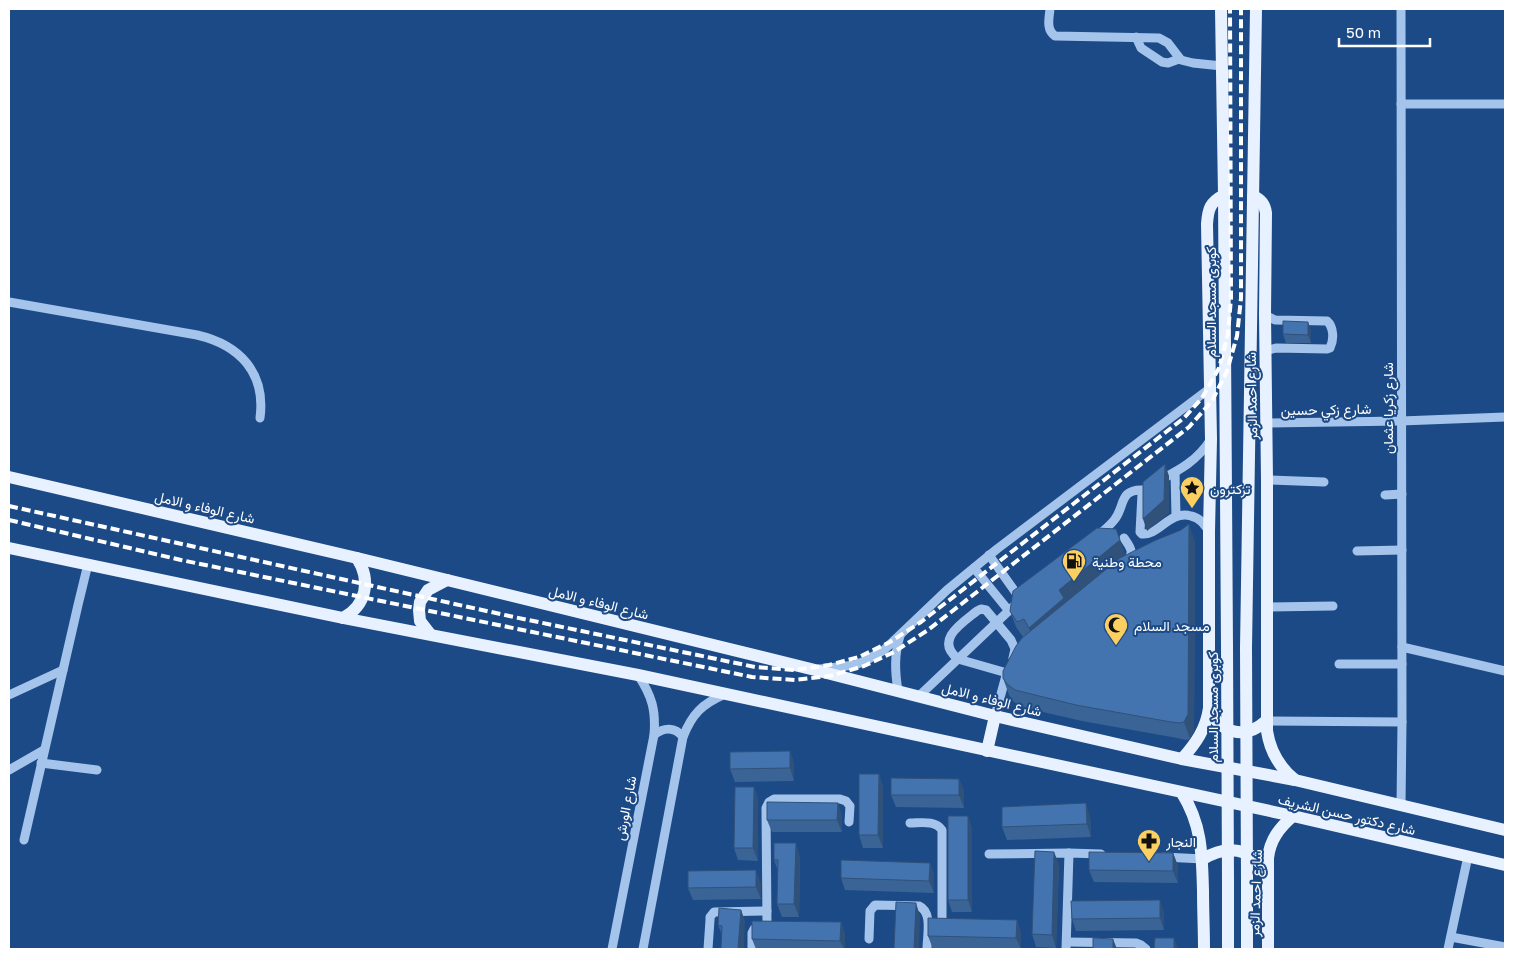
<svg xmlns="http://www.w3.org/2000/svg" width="1514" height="958" font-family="'Golos Text',Vazirmatn,sans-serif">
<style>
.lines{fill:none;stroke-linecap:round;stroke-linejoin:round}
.minor{stroke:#a4c4eb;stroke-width:9}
.major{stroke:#e8f1ff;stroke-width:12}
.rail{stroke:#fff;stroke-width:4;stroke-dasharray:9 4;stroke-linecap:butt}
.major-bridge{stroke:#e8f1ff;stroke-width:12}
.wall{fill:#3a6496}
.shaded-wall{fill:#30517a}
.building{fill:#4474af;stroke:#30517a}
.labels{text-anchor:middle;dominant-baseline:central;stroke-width:4;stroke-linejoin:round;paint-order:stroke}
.street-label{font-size:14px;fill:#fff;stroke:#1c4a86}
.poi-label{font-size:14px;fill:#fff;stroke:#1c4a86;text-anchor:start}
</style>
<rect width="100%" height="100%" fill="#1c4a86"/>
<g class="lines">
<g class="minor">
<path d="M1050,9C1049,19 1046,30 1055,36L1159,38L1168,43L1181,60L1193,63L1222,66"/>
<polyline points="1136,37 1141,48 1162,62 1168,63 1179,59"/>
<polyline points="1401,104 1505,104"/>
<path d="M9,302L197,335C240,345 266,373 260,418"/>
<path d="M1265,315L1275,320L1327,321C1334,327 1334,340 1330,348L1327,349L1276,348L1265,351"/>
<polyline points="1266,423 1401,421 1505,417"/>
<polyline points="1175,472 1176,516"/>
<polyline points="1267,480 1324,482"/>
<path d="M1158,481C1180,470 1198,460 1211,439"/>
<path d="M1147,487L1142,494L1140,532L1142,534C1159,536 1169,510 1191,516C1200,518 1204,524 1209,531"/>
<polyline points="1385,495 1402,494"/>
<path d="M1097,536C1103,531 1110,526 1115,519C1125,506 1119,489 1143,490"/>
<path d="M1124,538C1130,547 1135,552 1127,561"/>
<polyline points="1357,551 1402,550"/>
<polyline points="989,555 1021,600"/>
<polyline points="974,568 1009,611"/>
<polyline points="1267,607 1333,606"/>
<polyline points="1402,647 1505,671"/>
<polyline points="1339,664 1402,664"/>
<polyline points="820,669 855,665 865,661 884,650 947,590 997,549 1209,389"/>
<path d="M1007,673L958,659C934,640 962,623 977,611L981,609L986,610L1011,640L1015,649L1013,658"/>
<path d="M898,691C895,672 894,655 900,636"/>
<polyline points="9,695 63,670"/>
<polyline points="919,696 1018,602"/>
<polyline points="995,716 1007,672"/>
<polyline points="1266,721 1402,722"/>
<path d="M654,735C664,727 675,727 683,737"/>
<polyline points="41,763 97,770"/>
<polyline points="9,770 44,750"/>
<polyline points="1401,806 1402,722 1401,9"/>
<path d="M910,823C921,823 935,820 942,830V923"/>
<polyline points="24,840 78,605 88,564"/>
<polyline points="989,854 1069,853 1101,854"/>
<polyline points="1164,857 1203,859"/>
<polyline points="767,925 766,808 769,802 774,799 840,799 846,801 850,806 849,822"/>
<polyline points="1451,937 1505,947"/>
<path d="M869,939L870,911L875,905L919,906C933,912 927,936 927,949"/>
<polyline points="1067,942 1136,943 1141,945 1146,949"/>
<path d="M612,949L654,735C656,710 652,696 638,675"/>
<path d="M643,949L683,737C692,714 702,704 725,694"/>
<polyline points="708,949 710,920 710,917 714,912 767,911"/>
<polyline points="752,949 752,933 754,929"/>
<polyline points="1066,949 1069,853"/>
<polyline points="1448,949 1468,856"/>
</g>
<g class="major">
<polyline points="1221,9 1224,195 1227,646"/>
<path d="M1253,196C1261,199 1265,204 1266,213L1265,315L1267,480V731C1270,751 1279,767 1295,780"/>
<polyline points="9,477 357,558 815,670 995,716 1182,759 1295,780 1505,830"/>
<polyline points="9,548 343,618 638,675 1293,816 1505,865"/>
<path d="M343,618C367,605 371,580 357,558"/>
<polyline points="430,634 420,621 419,610 420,602 428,590 447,580"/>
<polyline points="1246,648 1256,9"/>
<path d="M1209,708C1220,734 1245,740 1266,721"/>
<polyline points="987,751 995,716"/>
<path d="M1182,759C1196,743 1206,729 1209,708V531L1211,439L1207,224C1208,209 1210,202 1224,195"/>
<path d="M1182,793C1202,825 1202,854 1203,891C1203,910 1204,930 1204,949"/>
<path d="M1203,859C1227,844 1251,848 1268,872"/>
<polyline points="1228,949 1228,880"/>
<polyline points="1247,949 1247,878"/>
<path d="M1268,949V858C1270,840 1279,828 1293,816"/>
</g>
<g class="rail">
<polyline points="9,506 514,617 755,667 795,670 829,665 859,657 890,642 921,622 1184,418 1202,398 1219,368 1228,334 1231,298 1230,9"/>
<polyline points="9,520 181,560 752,677 795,680 830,676 864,666 894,652 928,630 1189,427 1212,401 1227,371 1237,336 1241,298 1241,9"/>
</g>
<g class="major-bridge">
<polyline points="1227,646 1228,880"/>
<polyline points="1246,648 1247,878"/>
</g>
</g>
<g class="wall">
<polygon points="1311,330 1311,343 1286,343 1283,334"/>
<polygon points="1195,541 1194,730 1190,739 1186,740 1177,738 1082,721 1021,707 1013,701 1009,695 1003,678 1023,637 1016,627 1010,611 1126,556"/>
<polygon points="790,751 794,764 794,781 735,782 730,769"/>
<polygon points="879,774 883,787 883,848 863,848 859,835"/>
<polygon points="959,779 964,791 964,808 896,807 891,795"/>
<polygon points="754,787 758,800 758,861 738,860 734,848"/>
<polygon points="842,815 842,832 772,832 767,820"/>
<polygon points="968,816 972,829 972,912 952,912 948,900"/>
<polygon points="1090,816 1091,837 1007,840 1002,827"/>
<polygon points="1173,853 1178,866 1178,883 1094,882 1089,870"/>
<polygon points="800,856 799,917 782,917 777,904 778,871 774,860"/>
<polygon points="930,863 934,875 934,893 845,890 841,878"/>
<polygon points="1059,864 1056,948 1036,947 1032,934"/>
<polygon points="761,883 761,899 693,900 688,888"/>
<polygon points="741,910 745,922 722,935 718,925"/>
<polygon points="1164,912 1164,930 1076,931 1072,919"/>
<polygon points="1017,920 1021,933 1021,949 933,949 928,936"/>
<polygon points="841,922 845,935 845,949 756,949 752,939"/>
</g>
<g class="shaded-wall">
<polygon points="1308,322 1311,330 1311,343 1308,335"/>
<polygon points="1165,464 1169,476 1169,513 1147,531 1143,519"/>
<polygon points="1189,524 1195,541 1194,730 1190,739 1184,722"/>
<polygon points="1120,540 1126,557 1035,644 1029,628 1059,590"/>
<polygon points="790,751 794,764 794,781 790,768"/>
<polygon points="879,774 883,787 883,848 878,835"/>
<polygon points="959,779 964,791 964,808 959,795"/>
<polygon points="754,787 758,800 758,861 753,848"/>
<polygon points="838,803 842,815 842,832 837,820"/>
<polygon points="1086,803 1090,816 1091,837 1087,824"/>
<polygon points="968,816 972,829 972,912 968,900"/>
<polygon points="796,843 800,856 799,917 794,904"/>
<polygon points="1054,852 1059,864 1056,948 1052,935"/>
<polygon points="1173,853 1178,866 1178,883 1173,871"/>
<polygon points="930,863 934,875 934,893 929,881"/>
<polygon points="756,870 761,883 761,899 756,887"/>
<polygon points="1160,900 1164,912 1164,930 1160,918"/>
<polygon points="916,903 920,916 919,949 914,949"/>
<polygon points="741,910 745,922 744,949 738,949"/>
<polygon points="1017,920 1021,933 1021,949 1016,938"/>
<polygon points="841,922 845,935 845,949 844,949 840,941"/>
<polygon points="1174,938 1178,949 1174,949"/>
<polygon points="1113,939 1117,949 1113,949"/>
</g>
<g class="building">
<polygon points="1283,321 1308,322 1308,335 1283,334"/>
<polygon points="1165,464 1164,500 1143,519 1143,482"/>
<polygon points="1189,524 1188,714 1184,722 1180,723 1171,722 1076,705 1015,690 1007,684 1003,678 1003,671 1016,646 1022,638 1120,558 1156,540 1181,530"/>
<polygon points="1097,528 1116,529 1120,540 1059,590 1064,598 1029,628 1024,619 1017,622 1010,611 1013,591"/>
<polygon points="790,751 790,768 730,769 730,752"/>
<polygon points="859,774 879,774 878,835 859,835"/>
<polygon points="891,778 959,779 959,795 891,795"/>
<polygon points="735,787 754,787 753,848 734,848"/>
<polygon points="767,802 838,803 837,820 767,820"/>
<polygon points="1086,803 1087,824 1002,827 1002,807"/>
<rect x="948" y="816" width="20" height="84"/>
<polygon points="774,843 796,843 794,904 777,904 778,860 774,860"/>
<polygon points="1035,851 1054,852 1052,935 1032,934"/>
<polygon points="1089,852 1173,853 1173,871 1089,870"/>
<polygon points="841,860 930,863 929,881 841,878"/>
<polygon points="756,870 756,887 688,888 688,871"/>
<polygon points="1160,900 1160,918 1072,919 1071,901"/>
<polygon points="896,902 916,903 914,949 894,949"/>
<polygon points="719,908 741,910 738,949 721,949 722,926 718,925"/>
<polygon points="928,918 1017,920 1016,938 928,936"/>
<polygon points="752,921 841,922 840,941 752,939"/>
<polygon points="1093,938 1113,939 1113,949 1093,949"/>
<polygon points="1155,938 1174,938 1174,949 1154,949"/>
</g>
<defs>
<g id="sight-pin" transform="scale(1.25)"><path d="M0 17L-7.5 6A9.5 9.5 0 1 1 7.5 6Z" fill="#fccf61" stroke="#1c4a86"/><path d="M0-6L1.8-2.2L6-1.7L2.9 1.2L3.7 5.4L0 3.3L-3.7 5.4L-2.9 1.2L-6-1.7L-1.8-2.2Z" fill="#111"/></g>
<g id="fuel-pin" transform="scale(1.25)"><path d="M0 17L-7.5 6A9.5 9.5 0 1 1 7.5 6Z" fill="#fccf61" stroke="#1c4a86"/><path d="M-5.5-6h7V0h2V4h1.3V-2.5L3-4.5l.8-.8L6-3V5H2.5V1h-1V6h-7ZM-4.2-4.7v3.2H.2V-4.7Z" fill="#111"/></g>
<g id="mosque-pin" transform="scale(1.25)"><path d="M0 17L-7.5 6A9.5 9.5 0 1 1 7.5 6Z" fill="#fccf61" stroke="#1c4a86"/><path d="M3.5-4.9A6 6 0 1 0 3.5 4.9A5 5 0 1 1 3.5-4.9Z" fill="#111"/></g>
<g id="pharmacy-pin" transform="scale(1.25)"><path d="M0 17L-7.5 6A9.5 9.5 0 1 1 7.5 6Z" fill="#fccf61" stroke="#1c4a86"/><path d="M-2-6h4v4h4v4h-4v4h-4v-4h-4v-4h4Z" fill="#111"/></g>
</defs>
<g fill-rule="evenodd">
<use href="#sight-pin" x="1192" y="488"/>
<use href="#fuel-pin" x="1074" y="561"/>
<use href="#mosque-pin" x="1116" y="625"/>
<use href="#pharmacy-pin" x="1149" y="841"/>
</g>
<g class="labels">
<g class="street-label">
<text transform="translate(1210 302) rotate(-90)">كوبرى مسجد السلام</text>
<text transform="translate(1251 396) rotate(-91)">شارع احمد الزمر</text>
<text transform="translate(1387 408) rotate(-90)">شارع زكريا عثمان</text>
<text transform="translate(1326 409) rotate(-1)">شارع زكي حسين</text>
<text transform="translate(205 507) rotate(13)">شارع الوفاء و الامل</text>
<text transform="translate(599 602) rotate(14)">شارع الوفاء و الامل</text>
<text transform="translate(992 699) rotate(14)">شارع الوفاء و الامل</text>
<text transform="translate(1212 707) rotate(-90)">كوبرى مسجد السلام</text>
<text transform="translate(625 808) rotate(-79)">شارع الورش</text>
<text transform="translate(1347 814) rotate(13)">شارع دكتور حسن الشريف</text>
<text transform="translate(1255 893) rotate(-88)">شارع احمد الزمر</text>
</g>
<g class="poi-label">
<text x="1210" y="488">تركترون</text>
<text x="1092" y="561">محطة وطنية</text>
<text x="1134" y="625">مسجد السلام</text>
<text x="1166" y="841">النجار</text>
</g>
</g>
<rect width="1514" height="958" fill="none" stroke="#ffffff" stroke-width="20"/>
<path d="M1339 38v8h91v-8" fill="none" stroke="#ffffff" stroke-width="2.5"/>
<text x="1346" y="38" font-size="15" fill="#ffffff" stroke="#1c4a86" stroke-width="4" paint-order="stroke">50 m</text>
</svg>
